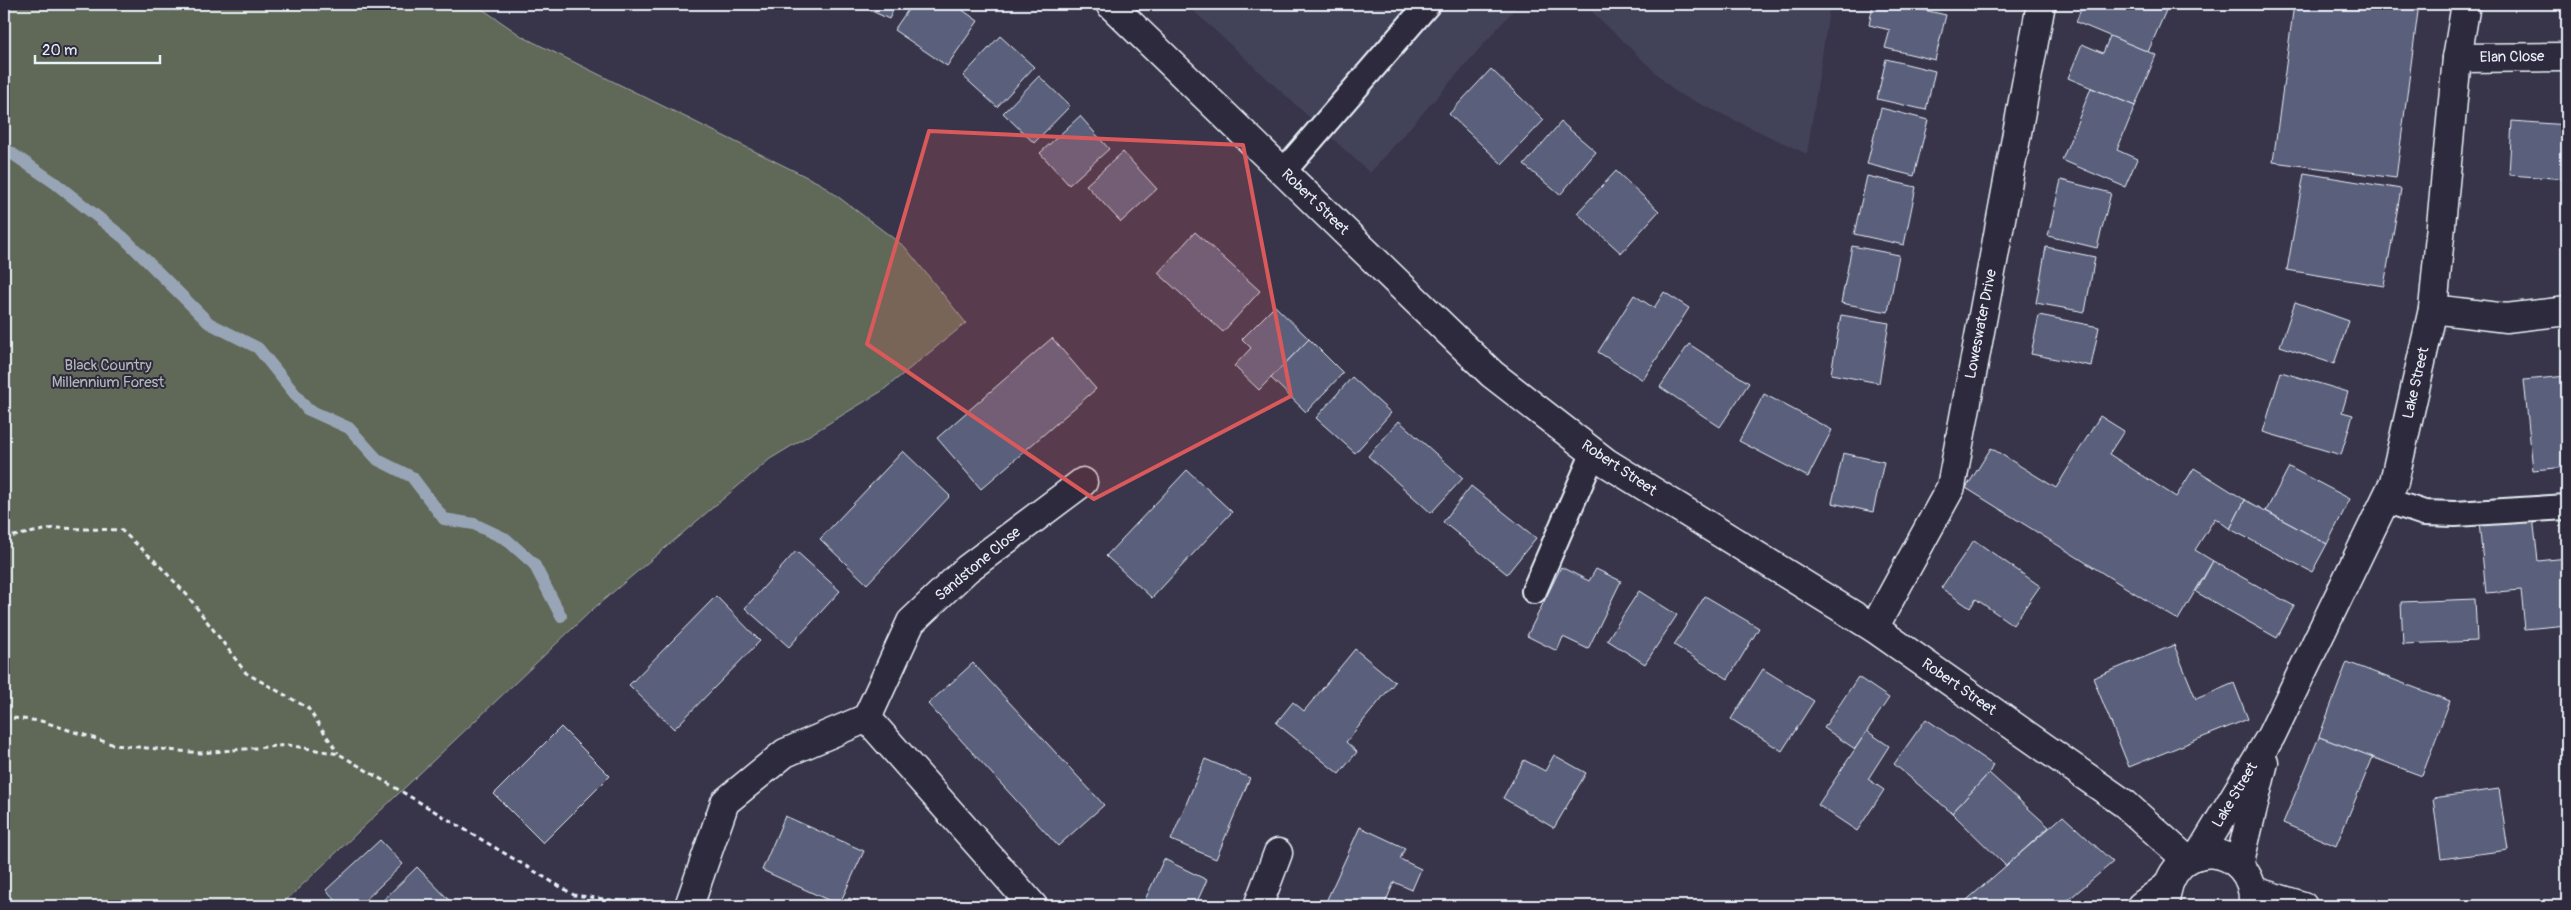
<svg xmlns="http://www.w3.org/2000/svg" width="2571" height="910" font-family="Pangolin,sans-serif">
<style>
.built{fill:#424259}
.green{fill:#616759;stroke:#a4aca8}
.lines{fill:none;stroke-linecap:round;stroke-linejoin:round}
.stream{stroke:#98a5b6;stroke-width:12}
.building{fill:#5a607c;stroke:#e8f1f8}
.lane-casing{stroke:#e8f1f8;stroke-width:28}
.street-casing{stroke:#e8f1f8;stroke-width:31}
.secondary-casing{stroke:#e8f1f8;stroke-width:31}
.path{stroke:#e8f1f8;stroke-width:3;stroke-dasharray:5 4;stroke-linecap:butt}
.lane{stroke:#2f2a3d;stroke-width:24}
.street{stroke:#2f2a3d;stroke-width:28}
.secondary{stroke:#2f2a3d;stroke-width:28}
.marked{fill:#da5a5c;fill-opacity:0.2;stroke:#da5a5c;stroke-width:4;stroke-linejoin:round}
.labels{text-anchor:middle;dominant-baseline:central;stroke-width:4;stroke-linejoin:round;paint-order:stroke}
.street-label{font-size:15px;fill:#e8f1f8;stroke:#2f2a3d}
.park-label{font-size:15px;fill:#b2bab8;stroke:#2f2a3d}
</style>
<rect width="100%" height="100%" fill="#38354a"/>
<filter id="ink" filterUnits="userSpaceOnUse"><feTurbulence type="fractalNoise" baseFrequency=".02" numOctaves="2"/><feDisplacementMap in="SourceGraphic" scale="10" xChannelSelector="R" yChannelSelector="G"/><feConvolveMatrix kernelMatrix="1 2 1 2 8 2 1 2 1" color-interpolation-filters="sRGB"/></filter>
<g filter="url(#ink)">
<g class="built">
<polygon points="1186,4 1519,4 1370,173"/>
<polygon points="1584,4 1830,4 1807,154 1677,93"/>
</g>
<polygon class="green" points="4,4 475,4 523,37 821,184 905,247 966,323 882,391 770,459 593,609 280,906 4,906"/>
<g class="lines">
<polyline class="stream" points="4,148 55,183 124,238 209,323 258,348 307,409 349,428 378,460 412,477 444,519 474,524 506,539 534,564 561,616"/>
</g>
<g class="building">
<polygon points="857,4 896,4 889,19"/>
<polygon points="912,4 954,4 978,21 947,66 894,30"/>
<polygon points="1873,4 1897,4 1946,15 1935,60 1885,48 1890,30 1869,25"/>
<polygon points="2083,4 2157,4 2167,8 2148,52 2076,22"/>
<polygon points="2294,4 2419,4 2396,178 2273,162"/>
<polygon points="1000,36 1034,67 997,107 963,76"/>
<polygon points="2110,36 2156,55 2135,106 2068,78 2082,44 2103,53"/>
<polygon points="1886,59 1935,71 1926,110 1877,99"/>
<polygon points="1491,69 1544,120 1502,164 1449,114"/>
<polygon points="1039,76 1070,106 1034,143 1003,113"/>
<polygon points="2091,88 2135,106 2117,150 2137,159 2125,187 2062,160"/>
<polygon points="1881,108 1928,120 1914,176 1867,164"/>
<polygon points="1080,116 1109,149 1069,185 1040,153"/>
<polygon points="2512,121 2567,125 2567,179 2509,175"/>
<polygon points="1561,122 1596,152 1560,195 1524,165"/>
<polygon points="1123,152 1157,189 1121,222 1086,185"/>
<polygon points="1616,171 1659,211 1621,253 1577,213"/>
<polygon points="2304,173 2401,189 2384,286 2287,270"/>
<polygon points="1867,176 1916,187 1904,245 1854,234"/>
<polygon points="2061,180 2111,193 2097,248 2048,236"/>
<polygon points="1195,232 1260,291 1223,332 1158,273"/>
<polygon points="1852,246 1899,255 1888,312 1841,303"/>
<polygon points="2046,247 2095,257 2085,312 2036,303"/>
<polygon points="1664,292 1689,308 1643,380 1598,352 1634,295 1654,308"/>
<polygon points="2295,302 2349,321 2334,364 2280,346"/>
<polygon points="1275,306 1309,339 1259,390 1234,366 1251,348 1242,339"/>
<polygon points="1841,315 1889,323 1879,383 1831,374"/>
<polygon points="2039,315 2099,327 2091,366 2031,354"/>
<polygon points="1052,338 1096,389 981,489 937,438"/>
<polygon points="1309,339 1343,373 1306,412 1271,378"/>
<polygon points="1689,344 1749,383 1720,427 1660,387"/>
<polygon points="2281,372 2348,392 2342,412 2353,415 2341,455 2263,432"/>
<polygon points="2567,376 2567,467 2533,470 2524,380"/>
<polygon points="1352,377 1391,413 1355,453 1316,418"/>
<polygon points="1764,394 1832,430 1808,477 1739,441"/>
<polygon points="2100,416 2124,431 2109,454 2176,497 2194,468 2245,500 2230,529 2215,518 2195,550 2213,561 2178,620 1966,488 1991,448 2056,488"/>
<polygon points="1399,421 1463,478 1431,513 1368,456"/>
<polygon points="903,451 950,496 867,584 820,539"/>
<polygon points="1843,453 1884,462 1873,512 1832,503"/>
<polygon points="2289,467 2350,499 2327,544 2266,511"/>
<polygon points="1187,470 1232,512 1152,598 1106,556"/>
<polygon points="1471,486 1536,538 1507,574 1443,522"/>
<polygon points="2245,500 2327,544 2312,572 2230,529"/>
<polygon points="2533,517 2538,561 2567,558 2567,625 2525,629 2521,590 2486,593 2479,522"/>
<polygon points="1974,540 2040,586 2013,625 1976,599 1970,608 1941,588"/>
<polygon points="796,551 840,591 789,647 745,608"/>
<polygon points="2213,561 2294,606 2277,638 2196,592"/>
<polygon points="1561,567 1589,581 1596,569 1621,581 1588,649 1563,637 1557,651 1527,636"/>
<polygon points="1639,591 1677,615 1645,664 1607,640"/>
<polygon points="716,596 760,641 674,729 629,685"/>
<polygon points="1705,596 1759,628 1728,679 1674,645"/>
<polygon points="2475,599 2477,641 2403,644 2401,602"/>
<polygon points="2174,645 2196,699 2234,683 2248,719 2129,767 2093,678"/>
<polygon points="1355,649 1395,682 1346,742 1357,752 1339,774 1276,723 1293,702 1304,711"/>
<polygon points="2347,662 2450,701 2422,776 2319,737"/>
<polygon points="973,663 1104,805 1058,846 928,704"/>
<polygon points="1763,669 1814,701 1782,751 1731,719"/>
<polygon points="1858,677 1889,698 1855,749 1824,728"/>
<polygon points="1926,719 1993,765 1989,773 1952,813 1894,764"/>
<polygon points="561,727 610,776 543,843 494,794"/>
<polygon points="1867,731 1889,746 1868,779 1884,790 1857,831 1818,805"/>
<polygon points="2319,737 2373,757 2336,846 2283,823"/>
<polygon points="1554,755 1586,773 1554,828 1503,798 1524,760 1545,771"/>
<polygon points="1205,759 1250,778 1216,859 1171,840"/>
<polygon points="1989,773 2049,827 2006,866 1952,813"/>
<polygon points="2499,789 2508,850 2441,859 2433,798"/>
<polygon points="785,816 864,851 839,905 762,870"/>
<polygon points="2063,816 2113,862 2061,906 1960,906"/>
<polygon points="1360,827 1405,848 1400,859 1421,869 1412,890 1394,882 1384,906 1324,906"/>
<polygon points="380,840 403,864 359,906 341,906 326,890"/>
<polygon points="1164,859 1207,880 1195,906 1142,906"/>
<polygon points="417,867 455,906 377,906"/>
<polygon points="849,898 868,906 846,906"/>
</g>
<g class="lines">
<g class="lane-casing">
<g id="lane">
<polyline points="1283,172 1428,4"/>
<polyline points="2385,500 2424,513 2455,514 2567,507"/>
<polyline points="1534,591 1594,452"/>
</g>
</g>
<g class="street-casing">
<g id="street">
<polyline points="2457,58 2567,57"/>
<polyline points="2433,309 2506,318 2567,311"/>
<polyline points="1874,628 1951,487 2041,4"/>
<polyline points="867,718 911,622 967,569 1083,482"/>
<polyline points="689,906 725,802 785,753 867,718 1033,906"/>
<polyline points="1258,906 1278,853"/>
</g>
</g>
<g class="secondary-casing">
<g id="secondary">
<polyline points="1110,4 1492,374 1607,463 1874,628 2125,804 2186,859"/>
<polyline points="2199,855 2271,736 2394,482 2433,309 2457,58 2466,4"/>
<polyline points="2239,865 2264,762"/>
<polyline points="2254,891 2303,906"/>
<polyline points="2141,906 2165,888"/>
<path d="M2165,906C2167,832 2257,840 2253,906"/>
</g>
</g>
<g class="path">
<polyline points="4,538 54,528 121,530 155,561 187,595 246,673 308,708 338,753"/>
<polyline points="4,717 41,721 115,745 201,753 288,745 339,754 574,895 655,906"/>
</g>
<use href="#lane" class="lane"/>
<use href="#street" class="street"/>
<use href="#secondary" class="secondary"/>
</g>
</g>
<path class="marked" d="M929,131L1243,145L1291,396L1094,499L867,344Z"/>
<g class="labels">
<g class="street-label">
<text transform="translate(2512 57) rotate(-1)">Elan Close</text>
<text transform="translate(1315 202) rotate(44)">Robert Street</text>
<text transform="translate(1981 324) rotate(-79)">Loweswater Drive</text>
<text transform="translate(2416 383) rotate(-77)">Lake Street</text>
<text transform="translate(1619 468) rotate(34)">Robert Street</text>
<text transform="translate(978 564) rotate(-40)">Sandstone Close</text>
<text transform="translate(1959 687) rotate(35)">Robert Street</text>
<text transform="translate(2235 795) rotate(-59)">Lake Street</text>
</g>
<g class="park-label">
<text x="108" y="365">Black Country<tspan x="108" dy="17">Millennium Forest</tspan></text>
</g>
</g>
<rect width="2571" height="910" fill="none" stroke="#2f2a3d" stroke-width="20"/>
<rect x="10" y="10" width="2551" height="890" fill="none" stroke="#e8f1f8" stroke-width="2" filter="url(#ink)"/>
<path d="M35 55v8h125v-8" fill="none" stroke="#e8f1f8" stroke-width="2.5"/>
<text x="42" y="55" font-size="15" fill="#e8f1f8" stroke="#2f2a3d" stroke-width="4" paint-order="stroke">20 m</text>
</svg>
